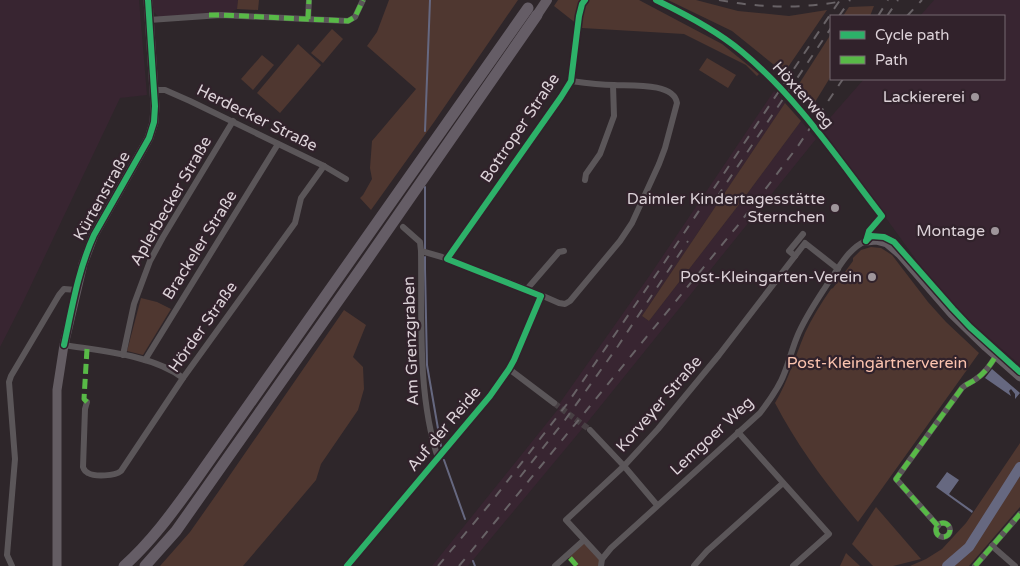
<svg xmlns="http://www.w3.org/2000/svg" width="1020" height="566" font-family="'Varela Round',sans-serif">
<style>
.built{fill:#382531}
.green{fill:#4f3730}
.water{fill:#666880}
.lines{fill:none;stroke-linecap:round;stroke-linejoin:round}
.stream{stroke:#666880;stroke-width:2}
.river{stroke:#666880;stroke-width:10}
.street-tunnel{stroke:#484044;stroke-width:6;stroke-dasharray:6 3;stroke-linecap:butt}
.street{stroke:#5b5659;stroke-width:6}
.secondary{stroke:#645d63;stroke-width:9}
.primary{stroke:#645c64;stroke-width:10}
.highway{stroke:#655d66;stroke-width:11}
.rail{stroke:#686266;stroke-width:2;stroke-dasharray:9 9;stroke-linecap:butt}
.quiet{stroke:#58b947;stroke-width:5;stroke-dasharray:10 5;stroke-linecap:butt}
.cycleway-casing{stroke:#31222b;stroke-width:9}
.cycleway{stroke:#2db169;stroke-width:6}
.poi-dot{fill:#9f969b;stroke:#31222b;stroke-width:2}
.labels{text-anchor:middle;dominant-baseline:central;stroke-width:4.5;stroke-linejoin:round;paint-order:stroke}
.street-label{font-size:16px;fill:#dcd2d8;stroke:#31222b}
.poi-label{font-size:16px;fill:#dcd2d8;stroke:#31222b;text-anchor:end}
.park-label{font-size:16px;fill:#fcc3af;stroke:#31222b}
</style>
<rect width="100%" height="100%" fill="#2e262a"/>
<g class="built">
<polygon points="0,0 139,0 147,95 120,98 23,302 0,347"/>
<polygon points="152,0 238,0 237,9 231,12 159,17 153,11"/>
<polygon points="934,0 1020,0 1020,365 971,322 930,279 821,128 864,79 1004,79 1004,16 920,16"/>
<polygon points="774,91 785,103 642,316 649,321 744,198 801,121 816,139 582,429 468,566 432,566 559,408 557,407 650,275"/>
</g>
<g class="green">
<polygon points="238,0 259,0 258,10 237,9"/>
<polygon points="389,0 518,0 434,122 371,210 360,198 363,195 372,179 370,168 372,141 416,89 367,46 377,32"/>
<polygon points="558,0 639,0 722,44 759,74 757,76 746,65 684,34 582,28 554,6"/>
<polygon points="668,0 696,0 738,11 789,16 827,10 784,73 732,31"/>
<polygon points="874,6 870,16 843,16 849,7"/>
<polygon points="332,29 343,39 323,63 311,53"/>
<polygon points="831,34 831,76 812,107 797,87"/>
<polygon points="298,44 321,65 280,113 257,93"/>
<polygon points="262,55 274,65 253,90 241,79"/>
<polygon points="707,58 736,75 728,88 699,70"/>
<polygon points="785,103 801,121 744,198 649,321 642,316"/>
<path d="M871,247L881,248L892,255L928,302L946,322L979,353L858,522C826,484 798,447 775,403C788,381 795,357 805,333C812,318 821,303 831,289L833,288L853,261V258L861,250Z"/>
<polygon points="141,298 157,302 171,309 143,355 127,351"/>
<polygon points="344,310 366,325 353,357 363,367 364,389 358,410 321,464 316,480 243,566 160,566 190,532 221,488"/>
<path d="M1020,443V473L988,523L1020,476V507L969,566H953C963,558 972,550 977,539L952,566H910L926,559L942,549L966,523Z"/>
<polygon points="876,507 921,559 893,566 873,566 852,544"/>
<polygon points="584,540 602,559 601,566 576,566 567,556"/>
<polygon points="846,553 860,566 840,566"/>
</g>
<g class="water">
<polygon points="992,369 1020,393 1015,399 1015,394 1011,389 1009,391 1011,396 985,378"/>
<polygon points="947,472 959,480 949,494 973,511 972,513 936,487"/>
</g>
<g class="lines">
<g class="stream">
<polyline points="425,131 430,0"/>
<polyline points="425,187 425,249"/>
<polyline points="425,257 425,269 427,365 441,446"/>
<polyline points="444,460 465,519"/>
<polyline points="473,561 475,566"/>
</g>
<polyline class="river" points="947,566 969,547 1020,467"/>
<polyline class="street-tunnel" points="554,403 590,430"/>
<g class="street">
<polyline points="308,19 309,0"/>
<polyline points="149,20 221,15 348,21 355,17 363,0"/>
<polyline points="154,90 165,90 190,101 324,166 346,179"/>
<polyline points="585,180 586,174 600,154 614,116 613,85"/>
<path d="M403,227L420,242L421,251L442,257L527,289L559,303L565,304L570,301L620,241L632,223L659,164L665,148L677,103C674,82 629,86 614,85C599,85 585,83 571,81"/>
<path d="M421,251C422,318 417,394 438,458"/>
<polyline points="795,256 789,251 803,234"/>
<polyline points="447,259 561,97 571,81 579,16 582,4 585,0"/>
<polyline points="527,289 559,252 564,251"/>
<path d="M64,345C101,351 153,355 183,378"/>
<polyline points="123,355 134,304 150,261 163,237 233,121"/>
<polyline points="145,360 278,144"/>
<polyline points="509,369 554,403"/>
<path d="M87,402L85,409L83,467C85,471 84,471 88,473C95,477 115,476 121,471L183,378L295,223L301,198L324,166"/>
<polyline points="590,430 624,466 657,505"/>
<polyline points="738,432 829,534 793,566"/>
<circle cx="943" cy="530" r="7"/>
<path d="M938,526L896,479L962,388C966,384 971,383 976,379C985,373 990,365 996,356"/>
<polyline points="992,546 1015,566"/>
<polyline points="602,559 566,520 624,466 658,429 719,355 805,243 838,269"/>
<polyline points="12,566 7,555 15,459 9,382 11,376 59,295 64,289 76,290"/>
<polyline points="347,566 490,396 509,369 514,360 541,296"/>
<polyline points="555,566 584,540"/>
<path d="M601,566L602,559L611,548L760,413C769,401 779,388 784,374C789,362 792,349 797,337C805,317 818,299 830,280C840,266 849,248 866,241L869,231L882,216C837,158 798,98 741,51C716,30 685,14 656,0"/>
<polyline points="694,566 699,560 707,551 783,483"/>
<polyline points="975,566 1020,514"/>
</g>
<g class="secondary">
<polyline points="866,241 876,240 887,243 900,254 952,314 986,347 1020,377"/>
<polyline points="57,566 57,390 64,345 83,264 94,235 149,138 154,122 155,106 148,0"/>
</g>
<polyline class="primary" points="537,15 547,0"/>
<g class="highway">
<path d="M124,566C151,542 172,513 193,484L528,8"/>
<polyline points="145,566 176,531 362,267 537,15"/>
</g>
<g class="rail">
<path d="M719,0C761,8 801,9 843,1"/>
<polyline points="839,16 850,0"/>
<polyline points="878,16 888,0"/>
<polyline points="887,16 898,0"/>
<polyline points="907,16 922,0"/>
<polyline points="717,197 831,28"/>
<polyline points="520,477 565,420 618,346 688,241"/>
<polyline points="438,566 489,505 567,404 660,269 840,0"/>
<polyline points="459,566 739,224 798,146 843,79"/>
</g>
<g class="quiet">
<polyline points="209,15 221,15 348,21 355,17 363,0"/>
<polyline points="308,19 309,0"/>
<polyline points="87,349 84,399 87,402"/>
<circle cx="943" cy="530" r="7"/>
<path d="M938,526L896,479L962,388C966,384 971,383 976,379C985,373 990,365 996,356"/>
<polyline points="570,558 577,566"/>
<polyline points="975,566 1020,514"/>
</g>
<g class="cycleway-casing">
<g id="cycleway">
<path d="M656,0C685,14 716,30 741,51C798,98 837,158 882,216L869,231L866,241"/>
<polyline points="866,241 871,236 884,237 894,242 953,309 970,327 1020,372"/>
<path d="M64,345C72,308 78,270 94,235L149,138L154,122L155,106L148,0"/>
<polyline points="347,566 490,396 509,369 514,360 541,296 447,259 561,97 571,81 579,16 582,4 585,0"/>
</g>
</g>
<use href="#cycleway" class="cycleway"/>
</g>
<g class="poi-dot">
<circle cx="975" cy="97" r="5"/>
<circle cx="835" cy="208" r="5"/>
<circle cx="995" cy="231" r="5"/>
<circle cx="872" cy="277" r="5"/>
</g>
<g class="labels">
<g class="street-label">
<text transform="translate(803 95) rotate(48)">Höxterweg</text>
<text transform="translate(257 118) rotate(26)">Herdecker Straße</text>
<text transform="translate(520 128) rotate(-56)">Bottroper Straße</text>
<text transform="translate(102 196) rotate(-61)">Kürtenstraße</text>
<text transform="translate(171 201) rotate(-60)">Aplerbecker Straße</text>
<text transform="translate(200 245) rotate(-58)">Brackeler Straße</text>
<text transform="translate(203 327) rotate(-55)">Hörder Straße</text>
<text transform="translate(411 341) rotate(-92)">Am Grenzgraben</text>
<text transform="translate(659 404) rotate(-49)">Korveyer Straße</text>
<text transform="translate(444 429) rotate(-50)">Auf der Reide</text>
<text transform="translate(712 436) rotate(-43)">Lemgoer Weg</text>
</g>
<g class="poi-label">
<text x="965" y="97">Lackiererei</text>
<text x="825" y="199">Daimler Kindertagesstätte<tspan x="825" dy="18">Sternchen</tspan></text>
<text x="985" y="231">Montage</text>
<text x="862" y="277">Post-Kleingarten-Verein</text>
</g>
<g class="park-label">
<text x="877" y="363">Post-Kleingärtnerverein</text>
</g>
</g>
<rect x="830" y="15" width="175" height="65" fill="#31222b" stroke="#756870"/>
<rect x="840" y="31" width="25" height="8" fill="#2db169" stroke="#756870"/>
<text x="875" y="40" font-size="15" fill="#dcd2d8">Cycle path</text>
<rect x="840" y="56" width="25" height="8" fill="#58b947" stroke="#756870"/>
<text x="875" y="65" font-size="15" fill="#dcd2d8">Path</text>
</svg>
